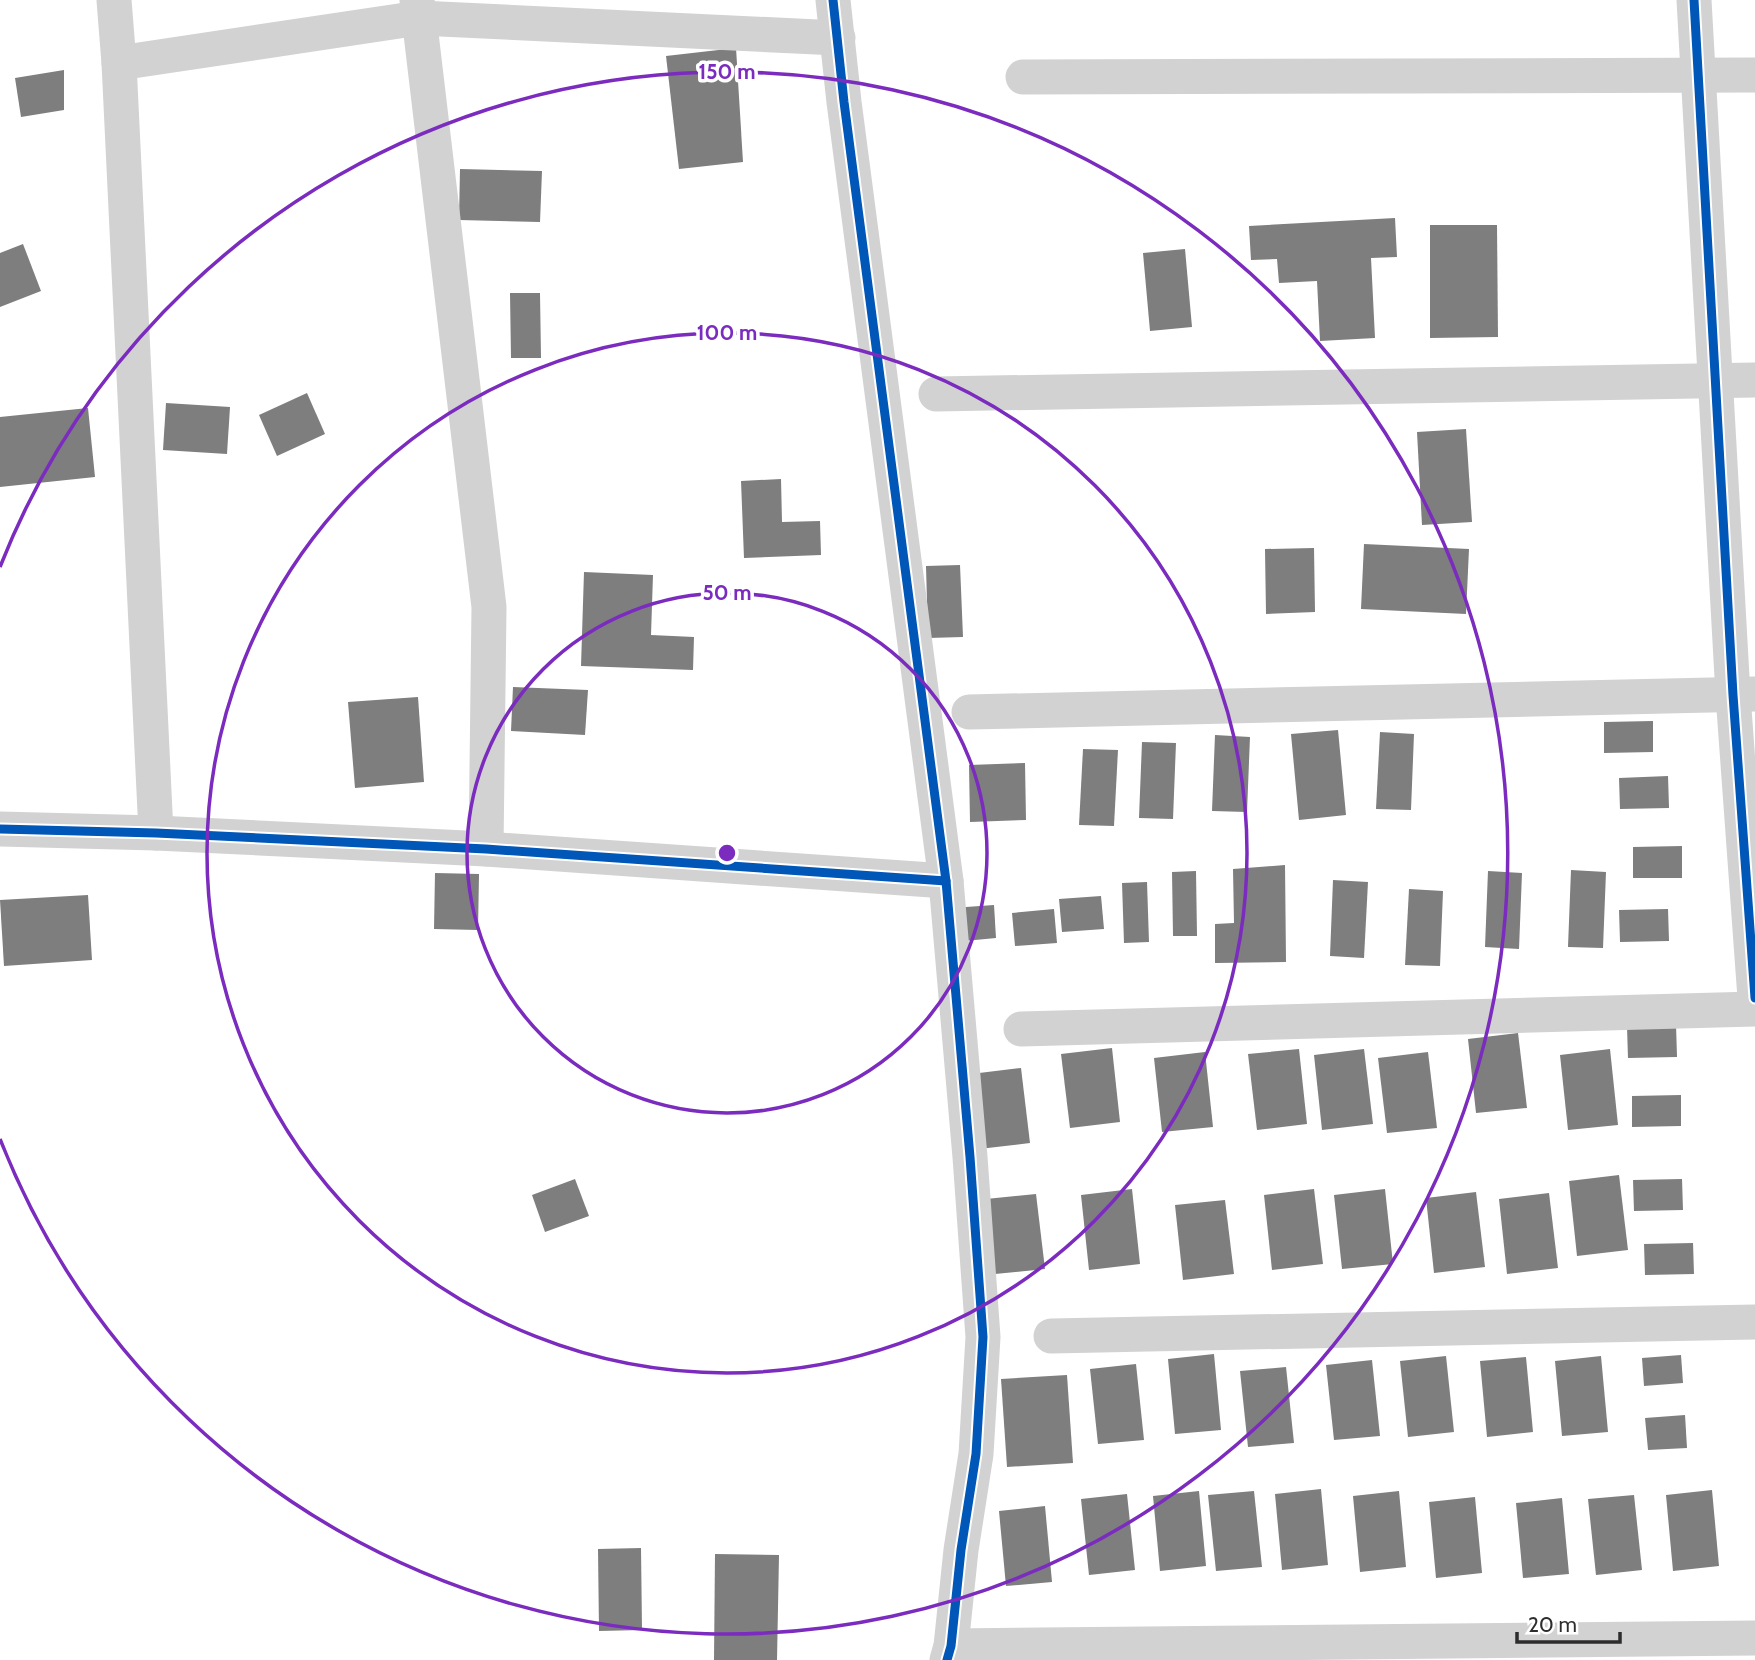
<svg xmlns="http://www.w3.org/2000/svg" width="1755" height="1660" font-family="Cabin,sans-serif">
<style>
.building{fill:#7e7e7e}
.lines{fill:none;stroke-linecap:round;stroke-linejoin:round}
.minor{stroke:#d2d2d2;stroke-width:35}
.cycleway-casing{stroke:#fff;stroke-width:13}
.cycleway{stroke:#0057b8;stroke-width:9}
.ring{fill:none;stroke:#7b2cbf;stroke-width:3.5}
.centre{fill:#7b2cbf;stroke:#fff;stroke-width:3.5}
.ring-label{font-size:21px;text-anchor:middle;font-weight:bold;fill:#7b2cbf;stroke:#fff;stroke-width:7;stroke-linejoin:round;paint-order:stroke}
</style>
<rect width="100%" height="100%" fill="#fff"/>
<g class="building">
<polygon points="736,48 743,162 679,169 666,56"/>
<polygon points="64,70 64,110 21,117 15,78"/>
<polygon points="460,169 542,171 540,222 459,220"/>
<polygon points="1395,218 1397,257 1371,258 1375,338 1320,341 1317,281 1279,283 1277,259 1251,260 1249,226"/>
<polygon points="1430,225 1497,225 1498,337 1430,338"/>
<polygon points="23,244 41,291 0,307 0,253"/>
<polygon points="1185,249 1192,327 1150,331 1143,253"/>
<polygon points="510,293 540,293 541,358 511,358"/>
<polygon points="307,393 325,434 277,456 259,415"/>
<polygon points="166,403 230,407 227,454 163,450"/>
<polygon points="88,408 95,477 0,487 0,417"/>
<polygon points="1466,429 1472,522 1422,525 1417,432"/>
<polygon points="781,479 782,522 820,521 821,555 744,558 741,481"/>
<polygon points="1364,544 1469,549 1466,614 1361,609"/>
<polygon points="1314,548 1315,612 1266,614 1265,549"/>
<polygon points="960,565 963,637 928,638 926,566"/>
<polygon points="584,572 653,575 651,635 694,637 693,670 581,666"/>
<polygon points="513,687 588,690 585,735 511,731"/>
<polygon points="418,697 424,782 355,788 348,702"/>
<polygon points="1653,721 1653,752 1604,753 1604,722"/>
<polygon points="1338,730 1346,815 1299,820 1291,734"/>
<polygon points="1380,732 1414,734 1411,810 1376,809"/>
<polygon points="1215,735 1250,737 1247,812 1212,811"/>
<polygon points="1142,742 1176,743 1173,819 1139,818"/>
<polygon points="1083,749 1118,750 1114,826 1079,825"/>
<polygon points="1025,763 1026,820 970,822 969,765"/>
<polygon points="1668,776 1669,808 1620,809 1619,778"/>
<polygon points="1682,846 1682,878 1633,878 1633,847"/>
<polygon points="1285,865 1286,962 1215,963 1215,924 1234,923 1233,869"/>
<polygon points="1571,870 1606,872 1603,948 1568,947"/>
<polygon points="1196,871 1197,936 1173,936 1172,872"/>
<polygon points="1488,871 1522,873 1519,949 1485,947"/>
<polygon points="435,873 479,874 478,930 434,929"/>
<polygon points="1333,880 1368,882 1364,958 1330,956"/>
<polygon points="1147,882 1149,942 1124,943 1122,883"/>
<polygon points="1409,889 1443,891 1440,966 1405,965"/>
<polygon points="88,895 92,960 4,966 0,900"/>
<polygon points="1101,896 1104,929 1062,932 1059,899"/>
<polygon points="994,905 996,938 954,942 952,908"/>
<polygon points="1054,909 1057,943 1015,946 1012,913"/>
<polygon points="1668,909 1669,941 1620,942 1619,910"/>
<polygon points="1676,1025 1677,1057 1628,1058 1627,1027"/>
<polygon points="1518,1033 1527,1108 1476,1113 1468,1039"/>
<polygon points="1112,1048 1120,1122 1070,1128 1061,1054"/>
<polygon points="1299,1049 1307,1124 1257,1130 1248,1054"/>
<polygon points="1364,1049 1373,1124 1322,1130 1314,1055"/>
<polygon points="1610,1049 1618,1125 1568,1130 1560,1055"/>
<polygon points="1205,1052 1213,1127 1162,1132 1154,1058"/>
<polygon points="1428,1052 1437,1128 1387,1133 1378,1058"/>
<polygon points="1021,1068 1030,1143 979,1149 971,1074"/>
<polygon points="1681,1095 1681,1126 1632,1127 1632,1096"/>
<polygon points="1619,1175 1628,1250 1577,1256 1569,1181"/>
<polygon points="575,1179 589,1216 545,1232 532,1195"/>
<polygon points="1682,1179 1683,1210 1634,1211 1633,1180"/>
<polygon points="1132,1189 1140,1264 1089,1270 1081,1195"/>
<polygon points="1314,1189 1323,1264 1272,1270 1264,1195"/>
<polygon points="1385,1189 1393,1264 1342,1269 1334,1195"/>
<polygon points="1476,1192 1485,1267 1434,1273 1426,1198"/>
<polygon points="1549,1193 1558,1268 1507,1274 1499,1199"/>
<polygon points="1036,1194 1045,1269 995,1274 986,1199"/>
<polygon points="1225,1200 1234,1274 1183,1280 1175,1205"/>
<polygon points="1693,1243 1694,1274 1645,1275 1644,1244"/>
<polygon points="1214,1354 1221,1430 1175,1434 1168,1359"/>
<polygon points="1681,1355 1683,1383 1644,1386 1642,1358"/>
<polygon points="1446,1356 1454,1432 1408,1437 1400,1361"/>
<polygon points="1601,1356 1608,1432 1562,1436 1555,1361"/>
<polygon points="1526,1357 1533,1432 1487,1437 1480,1361"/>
<polygon points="1372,1360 1380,1436 1334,1440 1326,1365"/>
<polygon points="1136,1364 1144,1440 1098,1444 1090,1369"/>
<polygon points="1286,1367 1294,1443 1248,1447 1240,1371"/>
<polygon points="1067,1375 1073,1463 1007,1467 1001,1379"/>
<polygon points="1685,1415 1687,1448 1648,1450 1645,1418"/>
<polygon points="1321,1489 1328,1565 1282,1570 1275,1494"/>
<polygon points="1712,1490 1719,1566 1673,1571 1666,1495"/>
<polygon points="1199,1491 1206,1566 1160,1571 1153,1496"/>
<polygon points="1254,1491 1262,1567 1216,1571 1208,1495"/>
<polygon points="1399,1491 1406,1567 1360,1572 1353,1496"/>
<polygon points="1127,1494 1135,1570 1089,1575 1081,1499"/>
<polygon points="1634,1495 1642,1570 1596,1575 1588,1499"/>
<polygon points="1475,1497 1482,1573 1436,1578 1429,1502"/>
<polygon points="1562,1498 1569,1574 1523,1578 1516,1503"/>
<polygon points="1045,1506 1052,1582 1006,1586 999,1511"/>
<polygon points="641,1548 642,1630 599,1631 598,1549"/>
<polygon points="715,1554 779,1555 777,1660 714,1660"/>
</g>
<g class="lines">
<g class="minor">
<polyline points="114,0 119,63 156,833"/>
<polyline points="417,0 489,607 486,849"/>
<polyline points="833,0 844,102 946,881 970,1157 983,1337 976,1454 961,1550 951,1646 947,1660"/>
<polyline points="1694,0 1733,695 1755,998"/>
<polyline points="119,63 419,18 838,38"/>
<polyline points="1023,77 1755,75"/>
<polyline points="936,394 1755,380"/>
<polyline points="969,712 1755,694"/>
<polyline points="0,829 156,833 486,849 946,881"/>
<polyline points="1021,1029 1755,1009"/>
<polyline points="1051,1336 1755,1322"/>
<polyline points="951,1646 1755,1638"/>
</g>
<g class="cycleway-casing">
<g id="cycleway">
<polyline points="833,0 844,102 946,881 970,1157 983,1337 976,1454 961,1550 951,1646 947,1660"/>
<polyline points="1694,0 1733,695 1755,998"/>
<polyline points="0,829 156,833 486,849 946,881"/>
</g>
</g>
<use href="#cycleway" class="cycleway"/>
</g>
<g class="ring">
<circle cx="727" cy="853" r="260"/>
<circle cx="727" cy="853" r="520"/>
<path d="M0 567A781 781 0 1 1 0 1139"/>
</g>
<circle cx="727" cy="853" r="10" class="centre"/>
<g class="ring-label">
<text x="727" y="79">150 m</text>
<text x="727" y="340">100 m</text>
<text x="727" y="600">50 m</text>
</g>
<path d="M1517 1632v10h103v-10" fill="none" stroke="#2d2d2d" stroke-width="3.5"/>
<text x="1528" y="1632" font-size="21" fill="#2d2d2d" stroke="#ffffff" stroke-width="5" paint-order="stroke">20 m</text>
</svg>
